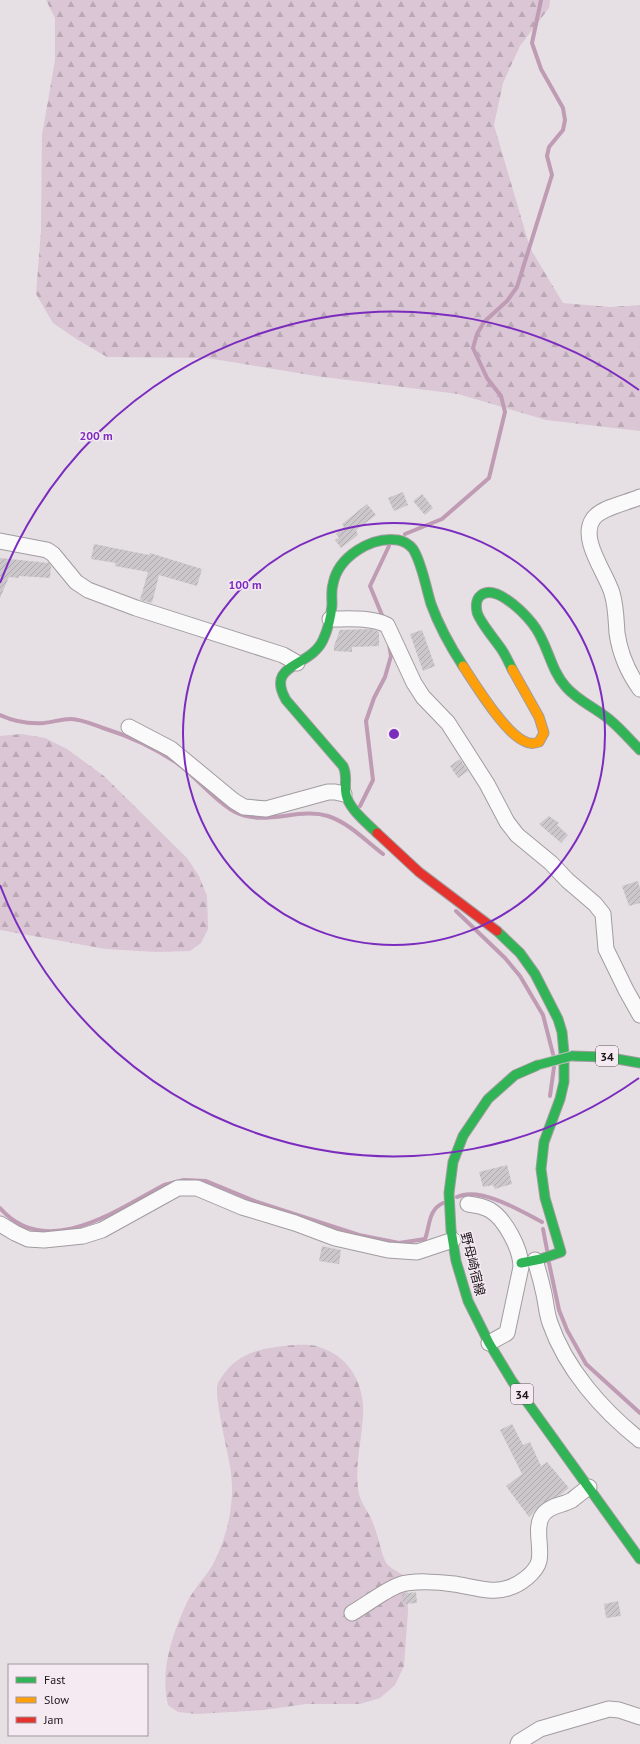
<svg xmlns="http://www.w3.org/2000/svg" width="640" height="1744" font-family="'PT Sans','Noto Sans JP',sans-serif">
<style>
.forest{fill:url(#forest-firs)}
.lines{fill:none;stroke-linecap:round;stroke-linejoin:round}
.stream{stroke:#bf9bb4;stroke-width:4}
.building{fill:url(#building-hatch)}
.street-casing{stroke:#a19ca0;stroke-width:17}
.fast-casing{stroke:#a19ca0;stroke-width:11}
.slow-casing{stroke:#a19ca0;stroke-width:11}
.jam-casing{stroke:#a19ca0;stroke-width:11}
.street{stroke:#fbfafb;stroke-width:15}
.fast{stroke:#30b455;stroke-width:9}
.slow{stroke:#ff9f0a;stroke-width:9}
.jam{stroke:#e5322d;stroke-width:9}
.fast-bridge-casing{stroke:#c0bcbe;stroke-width:11;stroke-linecap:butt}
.fast-bridge{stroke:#30b455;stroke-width:9}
.ring{fill:none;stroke:#7b2cbf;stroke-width:2}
.labels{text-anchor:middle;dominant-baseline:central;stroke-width:3;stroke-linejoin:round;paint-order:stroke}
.shield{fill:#f6eaf2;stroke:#5c5659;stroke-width:1}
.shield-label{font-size:12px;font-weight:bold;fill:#1a1618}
.street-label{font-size:13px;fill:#1a1618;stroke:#f6eaf2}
.centre{fill:#7b2cbf;stroke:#f6eaf2;stroke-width:2}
.ring-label{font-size:12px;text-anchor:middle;font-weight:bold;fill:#7b2cbf;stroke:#f6eaf2;stroke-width:3;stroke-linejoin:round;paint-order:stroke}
</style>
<defs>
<pattern id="forest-firs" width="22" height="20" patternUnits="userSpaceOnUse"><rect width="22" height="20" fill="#dac6d4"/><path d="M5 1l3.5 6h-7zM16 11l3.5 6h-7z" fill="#baa9b5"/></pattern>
<pattern id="building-hatch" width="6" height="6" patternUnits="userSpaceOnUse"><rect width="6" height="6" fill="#cbc7ca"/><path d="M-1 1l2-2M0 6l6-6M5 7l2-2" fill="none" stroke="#aeaaad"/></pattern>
</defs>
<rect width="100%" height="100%" fill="#e6e0e4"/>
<g class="forest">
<polygon points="46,0 550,0 549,8 520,46 503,83 494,125 530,248 563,303 610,307 640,305 640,431 546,420 458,394 316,376 207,358 107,357 78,340 53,323 36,294 41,231 42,135 55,60 55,18"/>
<polygon points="21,734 45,738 67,749 104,776 187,858 199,876 207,896 208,929 201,943 190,951 157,952 106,949 0,930 0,736"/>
<path d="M294,1345C302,1345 311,1344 319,1347C349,1356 365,1384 363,1415C362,1439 355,1463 358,1488C359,1503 370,1512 374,1526C378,1535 382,1557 387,1564C391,1569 402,1574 407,1577L408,1611L404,1666L395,1685L380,1698L360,1704H306L264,1710L197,1714L178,1712L168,1705C160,1673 171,1638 184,1609C190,1593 203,1580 212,1566C222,1548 229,1525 231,1506C233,1492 232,1479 230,1466C228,1452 213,1393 218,1383C235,1352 261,1348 294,1345Z"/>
</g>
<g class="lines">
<g class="stream">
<polyline points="405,534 442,519 489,478 505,412 501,396 487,378 473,348 477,334 484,322 507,301 517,287 552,175 547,156 549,147 563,130 565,120 563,108 541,69 532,43 541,0"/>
<polyline points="384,620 370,586 389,546"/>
<path d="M0,715C13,721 30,724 44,723C53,722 62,719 71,719C81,719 94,725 103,728C129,736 155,748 177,763C198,778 213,800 235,812C265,827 298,807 328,816C349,823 366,841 383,854"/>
<polyline points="360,806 373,780 366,721 374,698 385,677 391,656 389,644"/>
<polyline points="456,911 505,958 520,976 543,1015 553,1054"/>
<polyline points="550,1096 554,1067"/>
<path d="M457,1197C480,1186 521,1211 542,1222"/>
<path d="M0,1208C46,1261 117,1210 164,1185L184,1180L206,1181L257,1202L359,1235L399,1243L425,1239C430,1226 428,1210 443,1203"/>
<polyline points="543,1229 547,1250"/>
<polyline points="549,1263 559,1310 567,1330 586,1364 640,1413"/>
</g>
</g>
<g class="building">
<polygon points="403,492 408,505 394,511 388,498"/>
<polygon points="422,494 433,508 425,515 413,501"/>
<polygon points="367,504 376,515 356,530 358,535 341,548 335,540 339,538 336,534 344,527 342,524"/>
<polygon points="94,544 149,555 150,553 202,569 197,586 159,575 152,603 140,600 148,572 115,566 116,563 91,559"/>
<polygon points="0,558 49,563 51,566 50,578 19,576 19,578 9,577 0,598"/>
<polygon points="371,629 379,632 379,646 352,647 352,652 334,651 334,646 340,630"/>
<polygon points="422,630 435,666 423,671 410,634"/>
<polygon points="460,759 468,771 458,778 450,766"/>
<polygon points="549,816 559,823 557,825 568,835 561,843 539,824"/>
<polygon points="638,881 640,889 640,903 629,906 622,886"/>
<polygon points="507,1165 512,1184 495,1189 493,1185 483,1187 479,1172"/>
<polygon points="322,1246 341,1250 339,1264 319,1261"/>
<polygon points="512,1424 523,1445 530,1442 541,1466 547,1462 569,1488 560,1495 542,1503 529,1517 506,1486 522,1474 500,1430"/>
<polygon points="416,1592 417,1603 403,1604 402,1594"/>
<polygon points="618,1601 621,1616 606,1618 604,1604"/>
</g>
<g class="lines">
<g class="street-casing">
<g id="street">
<path d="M640,497C627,503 601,507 593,519C579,539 606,573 612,593C616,606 616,619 617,633C620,654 627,671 640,689"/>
<polyline points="0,541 47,550 53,554 76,582 88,590 136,608 283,655 297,663"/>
<path d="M330,619C349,619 369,617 387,625L414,683L423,697L448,723L487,784L507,822L517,835L551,863L567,880L595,904L603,914L606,949L626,990L640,1015"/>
<polyline points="129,727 171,749 234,801 244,807 266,809 328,792 335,792 344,794"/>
<path d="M468,1204C476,1205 483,1206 490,1210C505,1219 521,1249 521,1267L507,1333L489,1343"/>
<polyline points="0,1224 15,1233 28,1239 44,1240 83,1236 102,1230 178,1188 197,1188 242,1207 295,1223 335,1238 388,1250 417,1252 453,1240"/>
<path d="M535,1260C538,1270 541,1280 543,1290C546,1300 546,1312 550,1323C566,1369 602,1410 640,1440"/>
<path d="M352,1613C366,1605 385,1590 399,1585C412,1580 440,1582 454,1584C469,1586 493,1594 508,1588C519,1585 536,1573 539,1561C542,1547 535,1531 541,1518C547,1505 562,1506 572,1500C577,1496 583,1491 589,1487"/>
<polyline points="518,1744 519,1742 540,1729 609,1709 619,1710 640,1717"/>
</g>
</g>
<g class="fast-casing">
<g id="fast">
<path d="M512,669C509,663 506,656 502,650C496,641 479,621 477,612C476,607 476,601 479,597C493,581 523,612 532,623C548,642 549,668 566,687C578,701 596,708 610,720C621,729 630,740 640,750"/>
<path d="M377,833C367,823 348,808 346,794C344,784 348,776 343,766L286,700C265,663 310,668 323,640C328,629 331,617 332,605C332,598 331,591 333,584C338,557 371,536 398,540C403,541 409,544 413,549C422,563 426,588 431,604C439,626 450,646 463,666"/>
<polyline points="497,931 520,953 535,974 558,1019 562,1032 564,1053 564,1082 560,1099 544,1142 541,1169 545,1198 561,1252 541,1259 521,1263"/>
<polyline points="572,1056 606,1057 640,1063"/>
<polyline points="538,1065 515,1075 488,1099 463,1136 453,1162 449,1193 451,1230 456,1261 468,1301 489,1343 512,1381 640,1559"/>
</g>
</g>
<g class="slow-casing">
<path id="slow" d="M463,666C475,684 505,733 524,741C529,744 534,744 539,742L544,733L539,717L512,669"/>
</g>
<g class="jam-casing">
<polyline id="jam" points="377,833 419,872 497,931"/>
</g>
<use href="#street" class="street"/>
<use href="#fast" class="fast"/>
<use href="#slow" class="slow"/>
<use href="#jam" class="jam"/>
<g class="fast-bridge-casing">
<polyline id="fast-bridge" points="538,1065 572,1056"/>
</g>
<use href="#fast-bridge" class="fast-bridge"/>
</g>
<g class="ring">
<circle cx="394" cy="734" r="211"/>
<path d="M639 1078A422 422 0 0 1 0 885M0 583A422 422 0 0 1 639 390"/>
</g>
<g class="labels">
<g class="shield">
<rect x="596" y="1046" width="22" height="20" rx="3"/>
<rect x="511" y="1384" width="22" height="20" rx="3"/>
</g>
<g class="shield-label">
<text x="607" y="1056">34</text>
<text x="522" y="1394">34</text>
</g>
<g class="street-label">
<text transform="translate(473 1264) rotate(76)">野母崎宿線</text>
</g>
</g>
<circle cx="394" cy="734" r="6" class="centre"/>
<g class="ring-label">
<text x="96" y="440">200 m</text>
<text x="245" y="589">100 m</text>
</g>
<rect x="8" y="1664" width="140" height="72" fill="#f6eaf2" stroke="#9e959b"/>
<rect x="16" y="1677" width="20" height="6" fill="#30b455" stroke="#9e959b"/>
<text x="44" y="1684" font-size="12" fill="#1a1618">Fast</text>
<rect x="16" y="1697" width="20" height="6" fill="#ff9f0a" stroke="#9e959b"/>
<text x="44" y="1704" font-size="12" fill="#1a1618">Slow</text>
<rect x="16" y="1717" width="20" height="6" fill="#e5322d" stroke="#9e959b"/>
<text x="44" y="1724" font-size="12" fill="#1a1618">Jam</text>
</svg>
